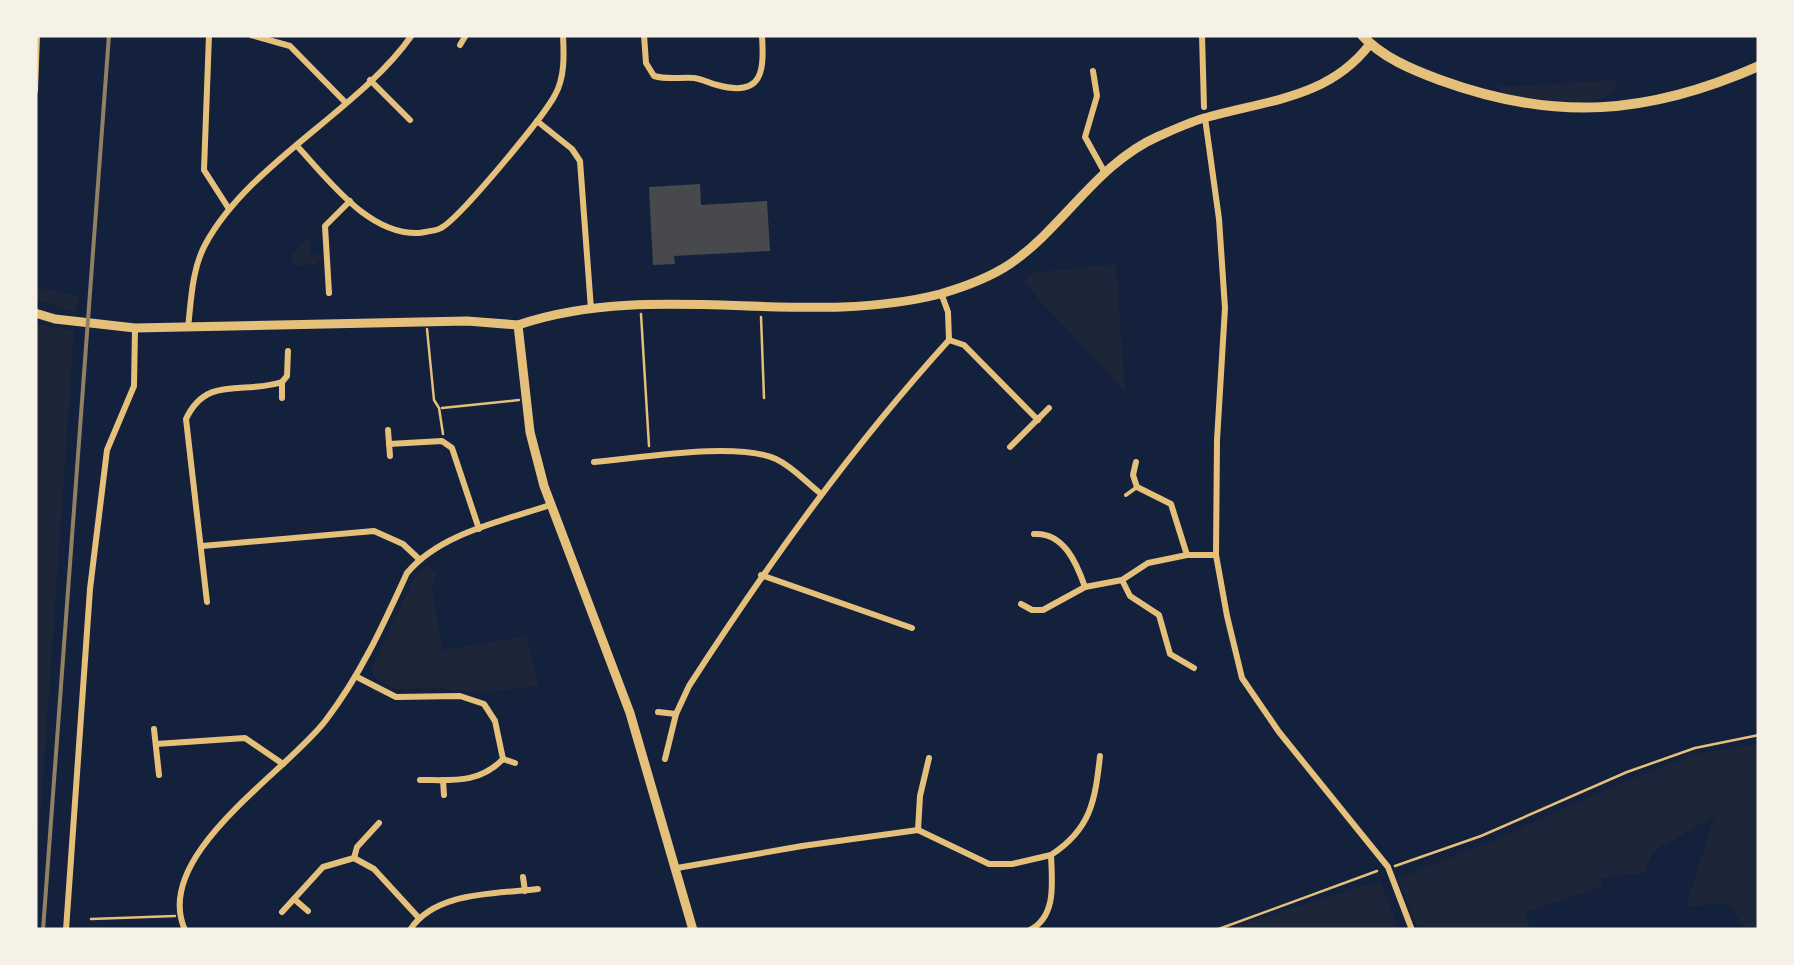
<svg xmlns="http://www.w3.org/2000/svg" width="1794" height="965" font-family="Lato,sans-serif">
<style>
.green{fill:#1d2539}
.building{fill:#48494c}
.lines{fill:none;stroke-linecap:round;stroke-linejoin:round}
.path{stroke:#e5c07b;stroke-width:2.5}
.service{stroke:#e5c07b;stroke-width:4}
.minor{stroke:#e5c07b;stroke-width:6}
.tertiary{stroke:#e5c07b;stroke-width:9}
.secondary{stroke:#e5c07b;stroke-width:9}
.primary{stroke:#e5c07b;stroke-width:10}
.rail{stroke:#918062;stroke-width:4}
</style>
<rect width="100%" height="100%" fill="#14213d"/>
<g class="green">
<path d="M1614,80L1618,85C1609,112 1529,98 1504,94L1498,86V84L1507,87Z"/>
<polygon points="310,236 311,255 322,255 317,264 294,266 291,256"/>
<polygon points="1116,264 1125,391 1023,282 1033,273"/>
<polygon points="35,287 78,296 76,313 35,299"/>
<polygon points="35,324 74,331 35,894"/>
<polygon points="425,567 430,567 436,574 432,590 442,650 527,636 539,686 476,693 441,688 395,689 374,677 372,668 414,579"/>
<polygon points="1759,744 1759,930 1745,930 1729,903 1686,907 1714,817 1655,850 1643,873 1600,878 1602,887 1526,912 1529,930 1419,930 1398,879 1498,839 1575,803 1693,754"/>
<polygon points="1380,881 1399,930 1222,930"/>
</g>
<polygon class="building" points="700,184 701,205 767,201 770,251 674,256 675,264 653,265 649,187"/>
<g class="lines">
<g class="path">
<polyline points="641,314 649,446"/>
<polyline points="761,317 764,398"/>
<polyline points="427,329 434,400 439,408 443,434"/>
<polyline points="442,408 519,400"/>
<polyline points="1395,866 1481,836 1627,772 1695,748 1759,735"/>
<polyline points="91,919 175,916"/>
<polyline points="1216,930 1377,871"/>
</g>
<polyline class="service" points="1126,495 1137,487"/>
<g class="minor">
<polyline points="209,35 204,170 229,209"/>
<polyline points="251,35 290,46 345,102"/>
<path d="M644,35L646,63L654,76C668,80 680,77 694,78C702,79 709,83 717,85C764,98 764,70 762,35"/>
<polyline points="1202,35 1204,107"/>
<polyline points="460,45 466,35"/>
<polyline points="1093,71 1097,96 1085,137 1105,173"/>
<polyline points="370,80 410,120"/>
<polyline points="35,91 37,35"/>
<polyline points="1205,118 1219,219 1225,308 1217,440 1216,555 1227,616 1242,678 1279,732 1388,867 1412,930"/>
<polyline points="537,121 572,149 580,161 591,309"/>
<path d="M297,146C328,179 368,235 419,233C424,232 436,231 441,228C460,218 544,116 555,95C565,77 564,55 563,35"/>
<polyline points="329,293 325,226 350,201"/>
<path d="M188,328C191,301 192,269 205,245C248,164 360,110 412,35"/>
<polyline points="949,340 964,345 1038,420"/>
<polyline points="282,382 282,398"/>
<polyline points="388,430 390,456"/>
<polyline points="389,444 442,441 452,448 479,529"/>
<polyline points="1010,447 1049,408"/>
<path d="M594,462C640,458 736,441 776,459C793,467 806,482 820,493"/>
<polyline points="1136,462 1133,475 1137,487 1171,504 1187,555"/>
<path d="M1034,534C1064,532 1077,564 1085,587"/>
<polyline points="202,546 374,531 403,544 419,559"/>
<polyline points="761,575 912,628"/>
<polyline points="1122,580 1130,596 1159,615 1170,654 1194,668"/>
<path d="M207,602L186,419C207,374 245,395 282,382L287,376L288,351"/>
<polyline points="1021,604 1032,610 1043,610 1085,587 1122,580 1148,563 1187,555 1216,555"/>
<path d="M357,677L396,697L460,696L484,704L495,721L503,759C479,784 452,780 420,780"/>
<polyline points="658,712 676,714 665,759"/>
<path d="M676,714L689,686C768,564 851,448 949,340L948,312L941,293"/>
<polyline points="154,729 159,775"/>
<polyline points="156,744 245,738 283,764"/>
<polyline points="503,759 515,763"/>
<polyline points="443,780 444,795"/>
<polyline points="918,830 920,796 929,758"/>
<polyline points="354,858 374,869 418,917"/>
<polyline points="677,868 802,846 918,830 989,864 1012,864 1051,855"/>
<polyline points="523,877 525,891"/>
<polyline points="294,899 308,911"/>
<polyline points="282,912 323,867 354,858 357,847 379,823"/>
<polyline points="66,930 90,589 107,450 134,386 135,328"/>
<path d="M185,930C151,855 287,772 326,720C361,674 383,625 407,573C440,533 503,521 550,505"/>
<path d="M410,930C435,891 497,894 538,889"/>
<path d="M1030,930C1057,916 1052,882 1051,855C1091,829 1095,801 1100,756"/>
</g>
<path class="tertiary" d="M518,325C654,279 803,329 940,294C964,287 989,278 1010,264C1064,227 1097,163 1159,136C1175,129 1192,121 1208,117C1268,100 1329,98 1370,44"/>
<polyline class="secondary" points="35,313 55,319 135,328 467,321 518,325 530,432 544,486 630,713 693,930"/>
<path class="primary" d="M1362,35C1381,57 1413,70 1440,80C1555,122 1648,115 1759,66"/>
<polyline class="rail" points="43,930 109,35"/>
</g>
<rect width="1794" height="965" fill="none" stroke="#f6f1e7" stroke-width="75"/>
</svg>
